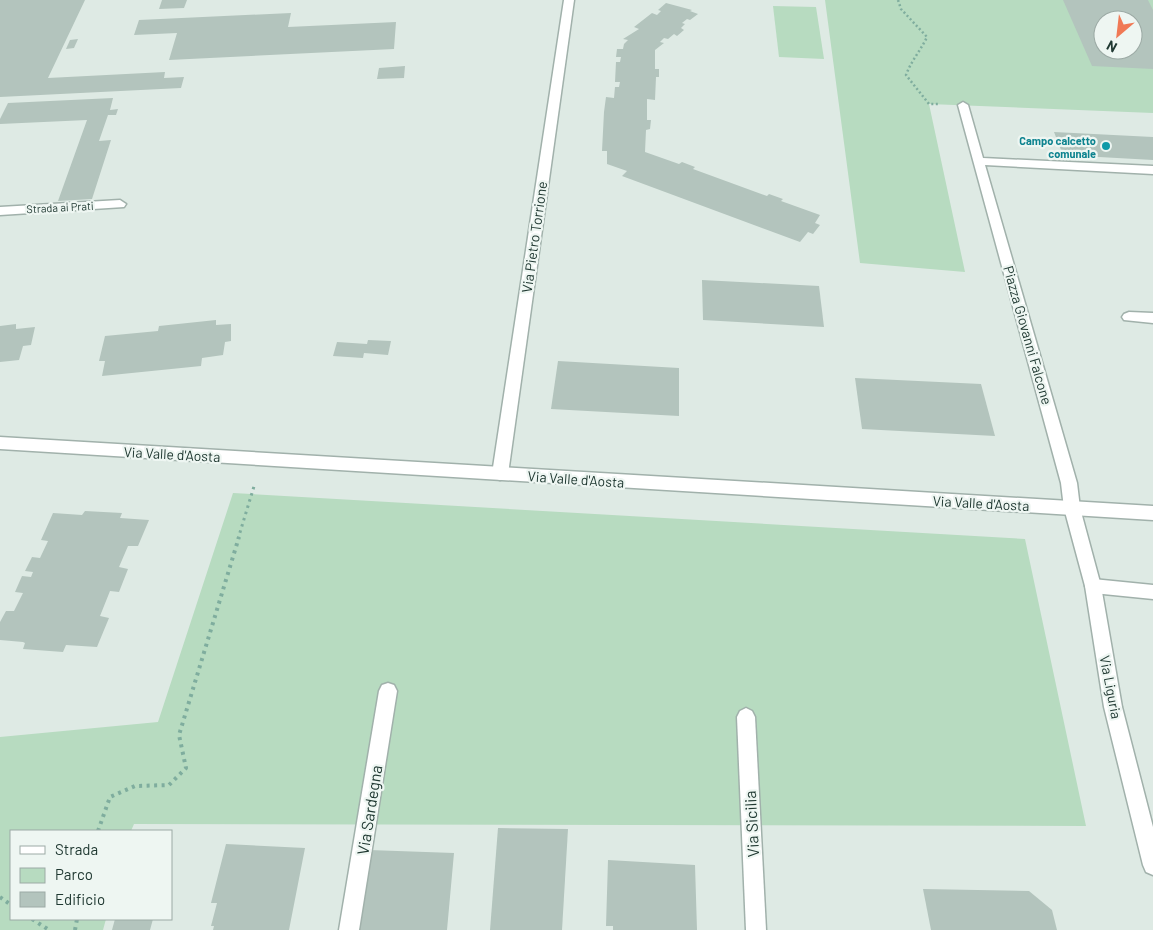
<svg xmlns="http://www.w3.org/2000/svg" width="1153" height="930" font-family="Barlow,sans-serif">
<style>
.green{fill:#b7dbc0;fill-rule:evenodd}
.building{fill:#b3c4bd;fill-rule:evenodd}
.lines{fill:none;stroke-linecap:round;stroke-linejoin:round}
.service-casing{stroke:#a1b1ab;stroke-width:3}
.minor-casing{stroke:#a1b1ab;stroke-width:3}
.tertiary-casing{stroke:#a1b1ab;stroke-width:3}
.path-far2{stroke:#7fad9e;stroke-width:2.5;stroke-dasharray:2 2.5;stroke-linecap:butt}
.path-far1{stroke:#7fad9e;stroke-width:3;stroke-dasharray:2.5 4;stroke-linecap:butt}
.path{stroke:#7fad9e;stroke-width:4;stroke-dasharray:3 4.5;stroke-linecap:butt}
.service{fill:#fff;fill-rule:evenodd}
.minor{fill:#fff;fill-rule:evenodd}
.tertiary{fill:#fff;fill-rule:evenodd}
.culture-dot{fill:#0f9aa8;stroke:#eef6f2;stroke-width:2}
.labels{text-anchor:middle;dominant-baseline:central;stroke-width:4.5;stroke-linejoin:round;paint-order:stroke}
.far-culture-label{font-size:11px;font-weight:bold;fill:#0d838f;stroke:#eef6f2;text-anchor:end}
.far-street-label{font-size:11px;fill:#203932;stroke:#eef6f2}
.street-label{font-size:14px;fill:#203932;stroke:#eef6f2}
.near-street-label{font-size:16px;fill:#203932;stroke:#eef6f2}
</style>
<rect width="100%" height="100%" fill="#deeae4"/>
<g class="green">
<path d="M825,0H1153V113L929,104L965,272L860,263ZM1103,20H1133V50H1103Z"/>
<polygon points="773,6 816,7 824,59 779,57"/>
<polygon points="233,493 1025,539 1086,826 134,824 131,831 11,831 11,919 106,919 103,930 0,930 0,737 158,722"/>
</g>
<g class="building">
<polygon points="0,0 85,0 48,78 165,72 164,78 184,77 181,88 0,97"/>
<polygon points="162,0 187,0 184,8 159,9"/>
<path d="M1063,0H1148L1153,10V69L1092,66ZM1103,20H1133V50H1103Z"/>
<polygon points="666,3 692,10 690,11 698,14 690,20 687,19 682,23 685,24 681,28 684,30 677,36 674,34 668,39 664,38 660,42 664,43 655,50 655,69 659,69 659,77 656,77 655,100 647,99 647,120 651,120 650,129 646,130 645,152 679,164 682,162 695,167 693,169 767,196 769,194 783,199 781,201 820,215 815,223 820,225 813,234 808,232 800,242 622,176 627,171 607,164 607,151 602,151 604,112 606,97 614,98 615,87 619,87 620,82 615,82 616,62 620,62 621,57 616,57 617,49 623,49 624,44 628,40 623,39 639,29 634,27 652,13 657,15 661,11 658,10"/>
<polygon points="291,13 288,27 396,22 394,49 169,60 177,33 134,35 139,20"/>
<polygon points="78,39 74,48 66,49 70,40"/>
<polygon points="405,66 404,78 377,79 379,68"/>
<polygon points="113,98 110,110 118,109 116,115 108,115 99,141 111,140 92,199 58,201 87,120 0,124 0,119 8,103"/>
<polygon points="1054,132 1153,137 1153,160 1063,155"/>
<polygon points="702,280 819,286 824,327 703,320"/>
<polygon points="216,320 216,325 231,324 231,341 225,342 223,355 202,358 201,366 102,376 105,361 99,361 105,336 158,331 159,326"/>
<polygon points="16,324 16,329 35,327 31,345 23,346 19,360 0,362 0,326"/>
<polygon points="368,340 391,341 388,355 364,353 363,358 333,356 337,342 367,344"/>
<polygon points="558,361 679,368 679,416 551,409"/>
<polygon points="855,378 981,384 995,436 862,429"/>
<polygon points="85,511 122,513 120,518 149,520 138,546 128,546 119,567 128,569 119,592 110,591 100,616 109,618 97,647 66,645 63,652 23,649 25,643 23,642 0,640 0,622 6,611 14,611 23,593 15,592 22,576 31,577 33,572 25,571 32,557 40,558 48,541 41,540 53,513 82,515"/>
<polygon points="498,828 568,829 562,930 490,930"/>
<polygon points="226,844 305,848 289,930 213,930 214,926 211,926 217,903 211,903"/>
<polygon points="369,850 454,853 447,930 357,930"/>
<polygon points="608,860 695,865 697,930 613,930 613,926 606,926"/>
<polygon points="923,889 1029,891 1052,910 1057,930 931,930"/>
<polygon points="115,919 153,919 150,930 112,930"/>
</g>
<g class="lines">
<g class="service-casing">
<g id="service">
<polygon points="1129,312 1153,313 1153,323 1124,320 1122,317 1124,314"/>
<polygon points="1093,579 1153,585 1153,599 1093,593 1087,591 1085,586 1087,581"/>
</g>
</g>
<g class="minor-casing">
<g id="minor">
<polygon points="564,0 574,0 508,474 505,478 500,480 495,478 492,474"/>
<polygon points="963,102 968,105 983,158 1153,166 1153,174 985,165 1077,483 1080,508 1101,586 1122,707 1153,827 1153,875 1146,872 1143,865 1104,707 1085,586 1064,508 1061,483 958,105"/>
<polygon points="120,200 126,204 124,207 0,215 0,207"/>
<polygon points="388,683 394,685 397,691 359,930 339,930 379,691 382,685"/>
<polygon points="746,708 752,711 755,717 766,930 746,930 737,717 740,711"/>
</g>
</g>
<g class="tertiary-casing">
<polygon id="tertiary" points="0,437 1153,506 1153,520 0,449"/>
</g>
<path class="path-far2" d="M898,0L901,9L927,37C921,50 911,61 906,75L929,104H940"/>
<polyline class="path-far1" points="238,539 255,483"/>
<g class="path">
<polyline points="98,831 110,797 135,786 169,785 186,768 179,735 239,537"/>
<polyline points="0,897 11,905"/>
<polyline points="32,919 49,930"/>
<polyline points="75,930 77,919"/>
</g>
<use href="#service" class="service"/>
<use href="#minor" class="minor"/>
<use href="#tertiary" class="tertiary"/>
</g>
<circle class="culture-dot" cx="1106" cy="146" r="5"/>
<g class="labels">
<g class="far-culture-label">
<text x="1096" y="140">Campo calcetto<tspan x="1096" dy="13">comunale</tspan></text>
</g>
<g class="far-street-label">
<text transform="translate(60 207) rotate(-3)">Strada ai Prati</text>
</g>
<g class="street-label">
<text transform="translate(534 237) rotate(-82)">Via Pietro Torrione</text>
<text transform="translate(1028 335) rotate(74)">Piazza Giovanni Falcone</text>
<text transform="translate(172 454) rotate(3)">Via Valle d'Aosta</text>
<text transform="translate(576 479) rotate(4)">Via Valle d'Aosta</text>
<text transform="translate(981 503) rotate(3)">Via Valle d'Aosta</text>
<text transform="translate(1111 687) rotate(79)">Via Liguria</text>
</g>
<g class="near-street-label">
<text transform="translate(369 810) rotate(-81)">Via Sardegna</text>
<text transform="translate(751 824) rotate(-93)">Via Sicilia</text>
</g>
</g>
<rect x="10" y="830" width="162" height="90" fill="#eef6f2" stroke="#9caaa5"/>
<rect x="20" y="846" width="25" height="8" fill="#ffffff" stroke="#9caaa5"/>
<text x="55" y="855" font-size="15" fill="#203932">Strada</text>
<rect x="20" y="868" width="25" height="15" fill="#b7dbc0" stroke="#9caaa5"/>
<text x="55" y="880" font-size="15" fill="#203932">Parco</text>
<rect x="20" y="892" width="25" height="15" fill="#b3c4bd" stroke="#9caaa5"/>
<text x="55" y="905" font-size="15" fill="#203932">Edificio</text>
<g transform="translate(1118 35) rotate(208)"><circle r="24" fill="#eef6f2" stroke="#9caaa5"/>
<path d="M0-4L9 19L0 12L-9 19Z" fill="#f07955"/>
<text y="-8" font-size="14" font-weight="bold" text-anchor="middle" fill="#203932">N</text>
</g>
</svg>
